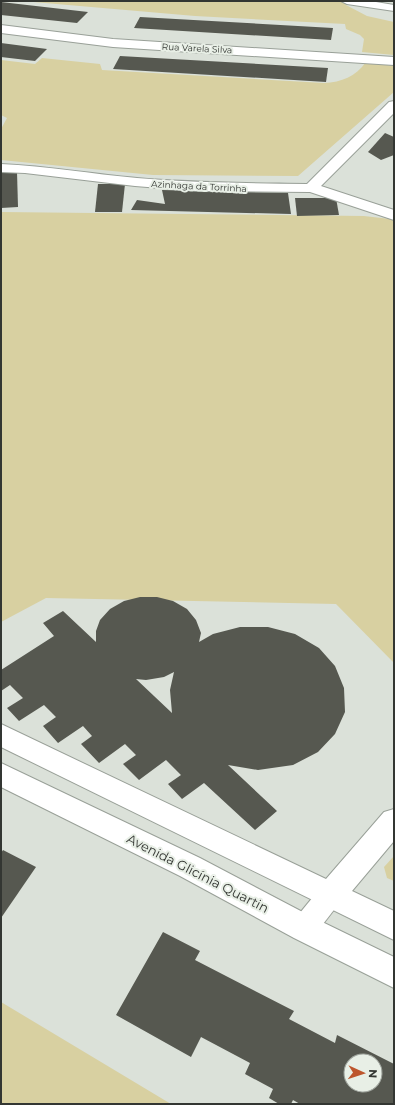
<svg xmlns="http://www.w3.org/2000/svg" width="395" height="1105" font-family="Montserrat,sans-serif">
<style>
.green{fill:#d8d0a1}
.building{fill:#565850;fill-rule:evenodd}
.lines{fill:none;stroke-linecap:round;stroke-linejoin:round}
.lane-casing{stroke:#99a098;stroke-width:2}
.street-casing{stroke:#99a098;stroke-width:2}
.lane{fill:#fff;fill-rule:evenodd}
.street{fill:#fff;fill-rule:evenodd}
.labels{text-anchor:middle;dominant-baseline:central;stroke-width:4;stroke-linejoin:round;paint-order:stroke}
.far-street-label{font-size:9px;fill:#333632;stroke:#e8efe6}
.near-street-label{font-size:13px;fill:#333632;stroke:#e8efe6}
</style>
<rect width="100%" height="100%" fill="#dbe1d9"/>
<g class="green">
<polygon points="22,1 344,1 346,5 367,16 394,22 394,55 362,52 364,39 360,35 346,29 345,24 195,16"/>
<path d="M42,58L100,64L102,70L324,83C342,82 355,77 366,62L394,66V92L298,176L153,175L1,160V129L7,118L1,115V60L35,64Z"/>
<polygon points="1,212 364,216 390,219 394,221 394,663 336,604 46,598 1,622"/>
<polygon points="394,856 394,881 387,878 384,867"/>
<polygon points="1,1002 171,1104 1,1104"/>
</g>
<g class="building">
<polygon points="1,2 88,12 77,23 1,15"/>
<polygon points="140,17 333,28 331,40 134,28"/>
<polygon points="1,43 47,49 35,61 1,57"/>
<polygon points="120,56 328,68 326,82 113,69"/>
<polygon points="385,133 394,137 394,155 381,160 368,152"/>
<polygon points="17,172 18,207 1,208 1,173"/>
<polygon points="98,184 125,184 122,212 95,212"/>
<polygon points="162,190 288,193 291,214 131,210 137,200 165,204"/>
<polygon points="295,198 336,198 339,215 297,216"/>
<path d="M140,597H157L173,601L187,609L196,620L201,633L199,642L213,634L240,627H268L295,634L319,648L335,666L344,688L345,712L335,734L318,752L293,765L258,770L228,765L277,811L255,830L204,783L182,799L168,784L181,775L166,760L139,780L123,764L136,755L125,744L99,763L81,744L92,736L83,726L58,743L43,726L56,717L44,705L19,721L7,708L23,698L10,685L1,691V670L54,636L43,623L63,611L96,642V631L100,620L110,609L124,601ZM174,672L170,690L172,713L136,679L146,680L164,677Z"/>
<polygon points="3,850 36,867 1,918 1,853"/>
<path d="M163,932L200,951L195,960L294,1011L289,1019L335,1043L337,1035L394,1064V1104H300L293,1100L291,1104H279L269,1098L273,1089L245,1074L250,1063L201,1037L191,1057L116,1015ZM351,1061H375V1085H351Z"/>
</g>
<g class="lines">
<g class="lane-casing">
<polygon id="lane" points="331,882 340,886 343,894 340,902 313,937 304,940 295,937 291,928 295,919 322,886"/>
</g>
<g class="street-casing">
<g id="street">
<polygon points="341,1 370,1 394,5 394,11 347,4"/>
<polygon points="1,25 113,39 394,57 394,65 113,47 1,33"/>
<path d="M394,101V113L321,186L394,210V220L310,192L197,191L135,186L25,173L1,172V164C47,166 92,174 137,178C194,183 250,183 307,184L389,102Z"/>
<polygon points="1,724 326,879 384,812 394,809 394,841 352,891 394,911 394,940 1,747"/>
<polygon points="1,763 200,858 314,918 394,957 394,988 294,938 180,876 1,787"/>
</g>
</g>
<use href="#lane" class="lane"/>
<use href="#street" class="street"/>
</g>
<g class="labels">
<g class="far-street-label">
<text transform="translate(197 48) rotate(3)">Rua Varela Silva</text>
<text transform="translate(199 186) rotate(3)">Azinhaga da Torrinha</text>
</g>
<g class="near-street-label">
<text transform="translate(198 873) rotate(27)">Avenida Glicínia Quartin</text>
</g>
</g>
<rect width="395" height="1105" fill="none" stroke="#333632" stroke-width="4"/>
<g transform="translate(363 1073) rotate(93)"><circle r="19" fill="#e8efe6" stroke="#a0a59e"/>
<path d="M0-3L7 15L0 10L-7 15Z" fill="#bd562d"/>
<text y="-6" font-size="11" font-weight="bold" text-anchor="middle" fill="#333632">N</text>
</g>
</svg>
